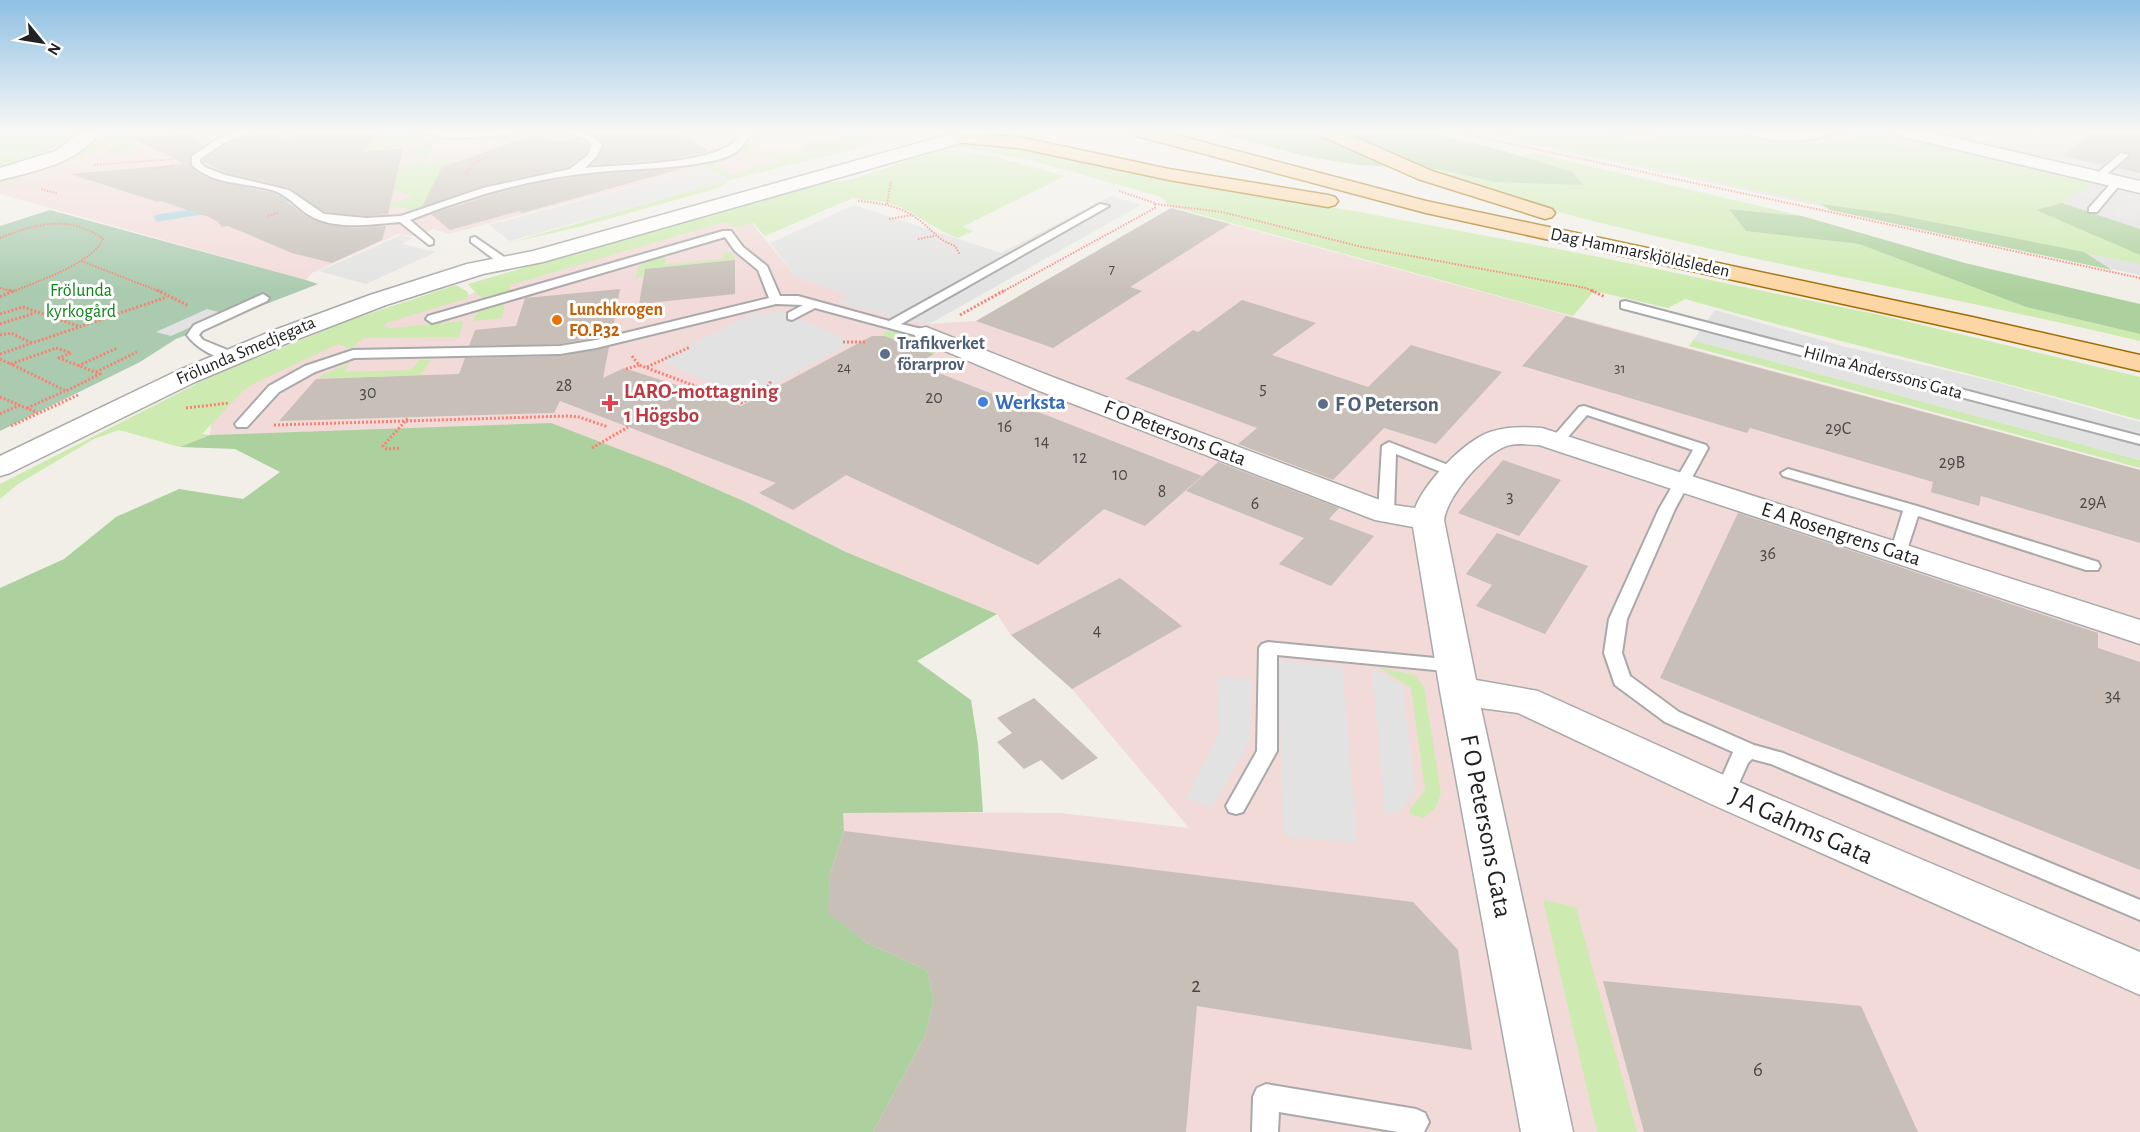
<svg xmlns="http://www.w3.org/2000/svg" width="2140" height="1132" font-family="'Alegreya Sans',sans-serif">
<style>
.residential{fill:#e0dfdf}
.commercial{fill:#f2dad9}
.grass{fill:#cdebb0}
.forest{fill:#add19e}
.cemetery{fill:#aacbaf}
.parking{fill:#e2e2e2}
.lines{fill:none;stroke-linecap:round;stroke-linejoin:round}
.stream{stroke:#aad3df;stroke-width:7}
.building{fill:#c7bfb8}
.lane-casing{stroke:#a9a9a9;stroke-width:4}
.street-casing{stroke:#a9a9a9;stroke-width:3}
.primary-casing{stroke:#a06b00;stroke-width:3}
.path-far1{stroke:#fa8072;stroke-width:2;stroke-dasharray:1.5 1.5;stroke-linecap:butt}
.path{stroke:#fa8072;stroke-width:3;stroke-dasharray:2 2;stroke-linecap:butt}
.lane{fill:#fff;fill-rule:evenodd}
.street{fill:#fff;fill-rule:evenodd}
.primary{fill:#fcd6a4;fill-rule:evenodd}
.food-dot{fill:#e8710a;stroke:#fff;stroke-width:2}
.service-dot{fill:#5c6f8a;stroke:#fff;stroke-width:2}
.shop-dot{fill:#3f7fe0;stroke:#fff;stroke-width:2}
.health-dot{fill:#e0444e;stroke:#fff;stroke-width:2}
.labels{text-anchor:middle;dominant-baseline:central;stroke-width:6;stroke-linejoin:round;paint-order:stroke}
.far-number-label{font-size:15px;fill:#4b4948}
.far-street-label{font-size:18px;fill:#222;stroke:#fff}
.far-park-label{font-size:18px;fill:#0c8416;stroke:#fff}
.far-food-label{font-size:18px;font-weight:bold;fill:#c56008;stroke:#fff;text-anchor:start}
.far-service-label{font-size:18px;font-weight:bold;fill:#4e5e75;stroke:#fff;text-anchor:start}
.number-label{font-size:18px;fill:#4b4948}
.health-label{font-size:21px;font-weight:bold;fill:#be3a42;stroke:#fff;text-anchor:start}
.shop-label{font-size:21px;font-weight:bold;fill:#366cbe;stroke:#fff;text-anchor:start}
.service-label{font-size:21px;font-weight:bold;fill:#4e5e75;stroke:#fff;text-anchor:start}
.street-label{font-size:21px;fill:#222;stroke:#fff}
.near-number-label{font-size:21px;fill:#4b4948}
.near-street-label{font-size:26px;fill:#222;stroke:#fff}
</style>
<rect width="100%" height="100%" fill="#f2efe9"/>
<polygon class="residential" points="1474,132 1513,132 1517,139 1821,204 2062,203 2092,184 1882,142 1660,146 1524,132 2140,132 2140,275"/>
<g class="commercial">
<polygon points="148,132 870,132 873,138 866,145 730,180 705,167 448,234 434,229 410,236 398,234 312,273 306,280 0,194 0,185 77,159 119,140"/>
<polygon points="1171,208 2140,470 2140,1132 873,1132 925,1036 867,943 828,913 830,874 844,831 842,812 1060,813 1189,828 1072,689 1011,635 997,614 846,552 748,503 210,435 212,416 252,378 384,321 741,210 796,277 850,296 839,303 929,324 976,321"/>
</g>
<g class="grass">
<path d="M0,132H74C54,153 27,161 0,169Z"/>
<path d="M107,132H173L136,142L133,144L136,147L133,151L182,152L106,153L116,142L77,159L0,185V180C31,170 86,159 107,132Z"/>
<path d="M383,132H405L425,137L410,144L372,151L368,162L395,170L421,161L423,156L414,154L412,151L430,139L437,138L423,163L439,162L442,156H447L446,163L470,161L459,182L474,191L415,210L383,206L412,197L396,189L337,206V210L327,214C310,208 304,192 286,186C261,177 231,180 208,166L221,163L220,154L207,157L216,148L231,141L238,148L292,137L343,139L380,136Z"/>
<polygon points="838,132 870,132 873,138 872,142 861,147 730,180 718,188 583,226 505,244 729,180 698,162 704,161 732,175 777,161 758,153 749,155 739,151 752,141 759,142 755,147 748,150 765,152 800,152 814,138 818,137 826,142 846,138"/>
<polygon points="1513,132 1603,132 1648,142 1661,132 1741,132 1772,138 1819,140 1832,144 1855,136 1843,132 1882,132 1892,135 1883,142 1912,148 1922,142 2093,184 2062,203 2037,210 2140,255 2140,264 1893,214 1821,204 1517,139"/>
<path d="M959,143L1008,144L1091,165L1179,183L1354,211L1584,254L1880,315L2140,377V420C1989,377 1836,342 1685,299L1668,308L1594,291L1573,316L1169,206L1162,197L1030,160L949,145Z"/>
<path d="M938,149L993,156L1065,176L962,227L973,231L958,238C935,230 918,214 895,205C881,199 867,202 853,198L765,236L753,223L735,227L725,222L510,285L509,293L487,301L478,295L468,284L762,198L827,181C844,188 916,156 938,149Z"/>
<path d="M1533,153L1802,216L1730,209L1746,231L1859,244L2026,307L2140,334V341C1946,295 1748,262 1554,211C1509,200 1465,183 1420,169L1443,170L1494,182L1573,172L1522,156Z"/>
<polygon points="724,252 733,254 735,260 645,269 643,277 636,278 638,267 650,260 665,257 665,264 723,259"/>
<polygon points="456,285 468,292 468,298 386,323 384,327 391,328 462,321 463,323 459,337 363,338 351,349 338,344 255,383 244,390 202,434 210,435 180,447 119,430 94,439 18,484 0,499 0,484 214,375 353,319"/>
<path d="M505,303L502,318L473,321C477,308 493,304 505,303Z"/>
<polygon points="900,330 938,347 934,354 884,336 884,332"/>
<polygon points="1693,340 2140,460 2140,468 1689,346"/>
<polygon points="419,360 431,360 420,376 316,378 347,364 349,364 344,372 411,370"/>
<polygon points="1378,667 1415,675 1424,687 1441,793 1436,807 1424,818 1410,814 1409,811 1425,790 1411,688"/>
<polygon points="1543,900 1576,907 1637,1132 1597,1132"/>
</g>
<g class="forest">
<polygon points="1214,132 1427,132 1501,150 1573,172 1583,185 1494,182 1443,170 1357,165 1305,156"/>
<polygon points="2062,203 2140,229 2140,255 2036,210"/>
<polygon points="1821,204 1893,214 2084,252 2112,270 1830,210"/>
<polygon points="1729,209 1802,216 1965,263 2140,304 2140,334 2026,307 1859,244 1746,231"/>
<polygon points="551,423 668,468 748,503 846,552 997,614 917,661 971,700 978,744 983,812 843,813 844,831 830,874 829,913 867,943 927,970 934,1000 925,1036 873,1132 0,1132 0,588 64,559 116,517 179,489 243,499 280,472 235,449 180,447 210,435"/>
</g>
<polygon class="cemetery" points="50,210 306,280 318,284 176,339 140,362 0,431 0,226"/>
<g class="parking">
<polygon points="705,167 730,180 510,241 489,225"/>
<polygon points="2130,193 2140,195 2140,209 2132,219 2111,215"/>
<polygon points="1111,196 1141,205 929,324 838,303 849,296 796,277 770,243 854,205 1001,253"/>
<polygon points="401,235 412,238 402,244 436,252 366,284 319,271"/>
<polygon points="207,309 222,313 171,336 156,332"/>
<polygon points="1715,310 1842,346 1992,381 2140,422 2140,460 1693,340"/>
<polygon points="783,312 853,342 746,399 659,360 752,314"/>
<polygon points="1279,661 1342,666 1357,843 1283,836"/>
<polygon points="1372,668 1403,686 1415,793 1397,814 1385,814"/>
<polygon points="1217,677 1251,679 1250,740 1212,808 1186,798 1219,734"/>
</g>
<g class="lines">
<g class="stream">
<polyline points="268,200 315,195"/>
<polyline points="158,218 209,210"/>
</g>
</g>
<g class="building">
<polygon points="268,132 276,132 287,141 296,132 380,132 362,152 403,148 388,214 366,216 325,212 290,188 226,173 202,161 225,145 240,138"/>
<polygon points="612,132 677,132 709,151 671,159 591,165 599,157 604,145 594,135"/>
<polygon points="2094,132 2140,132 2140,173 2117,168 2131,155 2122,151 2103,165 2063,156"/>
<polygon points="190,134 204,146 190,156 191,167 200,174 220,182 274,193 308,217 330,225 354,228 386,226 382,240 332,263 292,253 228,226 222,227 218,222 209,217 161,201 158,202 70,174 184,164 132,138"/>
<polygon points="534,135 560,142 577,138 589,146 586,154 569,167 482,186 422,207 442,167"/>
<polygon points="684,168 522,213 519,211 450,230 431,214 498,193 543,182 588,175"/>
<polygon points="1171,208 1230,224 1130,287 1142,291 1053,348 976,321"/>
<polygon points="735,260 735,294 639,304 645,269"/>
<polygon points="620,289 612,334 560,344 469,346 475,330 516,326 525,298"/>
<polygon points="1242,300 1316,323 1272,355 1368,387 1411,345 1502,372 1436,444 1384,428 1333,480 1238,444 1257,428 1125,379 1193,330 1198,332"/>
<polygon points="1566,316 2140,470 2140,543 1981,496 1979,506 1931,492 1933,482 1750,428 1747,433 1522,366"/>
<polygon points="872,336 884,336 934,354 916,364 1202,476 1145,526 1104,509 1038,565 846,475 793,510 759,493 776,483 560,401 554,413 279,421 316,379 459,374 465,358 560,356 609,347 603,378 624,368 741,406"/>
<polygon points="1503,460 1561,480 1519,536 1458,513"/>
<polygon points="1218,462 1339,508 1329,519 1374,536 1331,586 1279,564 1304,538 1186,491"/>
<polygon points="1738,513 2098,633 2098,648 2140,662 2140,870 1660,678"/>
<polygon points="1497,533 1588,566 1545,634 1476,606 1492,585 1466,574"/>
<polygon points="1120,578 1182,626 1072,689 1011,635"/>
<polygon points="1034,698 1098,758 1062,780 1041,760 1024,769 997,742 1012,733 997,718"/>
<polygon points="844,831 1413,902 1458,950 1472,1050 1197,1006 1186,1132 873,1132 925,1036 934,1000 927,970 867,943 828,913 830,874"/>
<polygon points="1603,981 1861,1006 1918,1132 1644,1132"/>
</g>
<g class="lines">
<g class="lane-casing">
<g id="lane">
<path d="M236,132H250L224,143L200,159V162L205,167L225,175L289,190L324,214L366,218L401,216L483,188L570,169L588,155L592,145L587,140L567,132C582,132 591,133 602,145L597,156L585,168C616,164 732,166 740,132H749C746,147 734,155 720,159C677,170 631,168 588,173C526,180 468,197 410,220L433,240V244L429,245L400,222C372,224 335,231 309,215C297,208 289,196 275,191C247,182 215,186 192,165V156L218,139Z"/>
<polygon points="418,132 512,132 508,135 451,138"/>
<polygon points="2121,153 2129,155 2100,180 2094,180 2094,176"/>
<polygon points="2114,180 2122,182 2097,212 2089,212 2089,208"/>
<polygon points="1100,204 1109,206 901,324 930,331 932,334 930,337 926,338 815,308 792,320 788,319 788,313 803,305 776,304 596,348 560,354 354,358 315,372 279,392 247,427 237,427 235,424 269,386 305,366 353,350 560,346 596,340 769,298 758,270 735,251 725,237 436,322 432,323 426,319 428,316 723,231 731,231 743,247 767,266 780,296 798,296 889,321"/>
<polygon points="475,237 507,259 507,263 499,263 471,242 471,238"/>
<path d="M263,294L269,298L267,301L202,331L199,335L203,340L235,353L236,356L235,359C219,362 195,347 187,335L194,325Z"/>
<polygon points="1625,301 2140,436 2140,444 1621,308 1621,302"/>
<polygon points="1584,406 1706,445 1708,448 1675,509 1627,619 1622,653 1630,676 1679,712 1754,745 1783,753 2140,900 2140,920 1771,764 1752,759 1748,763 1732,799 1725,801 1718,799 1715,793 1733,752 1665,722 1615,685 1604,653 1609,619 1659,509 1693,450 1587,415 1562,444 1552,444 1550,441 1552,438 1579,407"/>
<polygon points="1389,442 1461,470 1463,473 1461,476 1451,476 1396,454 1394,513 1392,516 1380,516 1378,513 1382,446"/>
<polygon points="1788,469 1917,506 2098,562 2100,566 2098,570 2086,570 1918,516 1906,553 1898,558 1892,557 1890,553 1903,511 1783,476 1781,473"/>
<polygon points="1268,642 1456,660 1462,662 1465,666 1462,670 1456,672 1277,655 1277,751 1243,812 1236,814 1229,812 1226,806 1257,751 1259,648 1262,644"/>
<polygon points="1266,1084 1416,1109 1425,1113 1429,1122 1424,1132 1398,1132 1279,1112 1278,1132 1252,1132 1253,1097 1257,1088"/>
</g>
</g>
<g class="street-casing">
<g id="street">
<path d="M81,132H100C77,164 35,171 0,180V168L55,151Z"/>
<polygon points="958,132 988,132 985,136 543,262 483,274 386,305 290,342 195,382 10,473 0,476 0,456 177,371 272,331 370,295 467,264 533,251"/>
<path d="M1747,132H1830C1820,144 1757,143 1747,132Z"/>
<polygon points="1895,132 1929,132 2140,181 2140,193 1904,137"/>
<path d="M926,327L1055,378L1393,505L1415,508C1425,482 1464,441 1490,432C1507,426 1525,427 1542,428L2140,620V644L1539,445C1530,445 1519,443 1510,445C1486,450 1447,496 1444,520L1476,680L1538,691L1739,782L2140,952V995L1711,804L1518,713L1481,708L1573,1132H1521L1440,691L1413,527L1375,520L1037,390L917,339L914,334L917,329Z"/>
</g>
</g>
<g class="primary-casing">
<g id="primary">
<polygon points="1134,132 1165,132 1426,201 1972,317 2140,355 2140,371 1972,332 1426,213 1137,136"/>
<polygon points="1318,132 1343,132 1432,171 1552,209 1555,213 1552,217 1545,219 1418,179 1321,136"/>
<polygon points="960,133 1019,137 1169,169 1328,195 1335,197 1338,201 1335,205 1328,207 1169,180 1019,148 954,142 951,138 954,134"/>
</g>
</g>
<g class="path-far1">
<polyline points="1455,132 2140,278"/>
<polyline points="94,165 173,159"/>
<polyline points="152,170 174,165"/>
<polyline points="466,174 474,163 492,155"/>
<polyline points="41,189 58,194"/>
<path d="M858,201C883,203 905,207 924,224C937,235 939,240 955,246L960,255"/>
<polyline points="887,204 891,181"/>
<polyline points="1155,204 1222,212 1362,247 1586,288 1594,292"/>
<polyline points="268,216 278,213"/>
<polyline points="889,219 912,215"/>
<path d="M0,238C35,224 70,214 103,239C92,264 37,281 12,292"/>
<polyline points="918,239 934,236"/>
<polyline points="81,261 161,292"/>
<polyline points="0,288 11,291"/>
<polyline points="1002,292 1155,208 1155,203 1119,191"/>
</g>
<g class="path">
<polyline points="9,290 11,291"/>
<polyline points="157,290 189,306"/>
<polyline points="1591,290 1605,297"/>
<polyline points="0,297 15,290"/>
<polyline points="0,314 23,307 78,326"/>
<polyline points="960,315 1005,290"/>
<polyline points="0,324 35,313"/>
<polyline points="0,335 11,333 32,343"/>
<polyline points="843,342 865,342"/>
<polygon points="56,348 71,353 59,358 100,374 66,391 11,364"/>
<polyline points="0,354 167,297"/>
<polyline points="632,356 639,365 741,403 765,391 771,381"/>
<polyline points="0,359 11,364"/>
<polyline points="78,366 117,348"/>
<polyline points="647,367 690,347"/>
<polyline points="626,369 639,365"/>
<polyline points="96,372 137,352"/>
<polyline points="0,397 38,413"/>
<polyline points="27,408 65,391"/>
<polyline points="186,408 229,403"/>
<polyline points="0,414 20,405"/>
<polyline points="274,425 568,416 579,417 608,427"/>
<polyline points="11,426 78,395"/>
<polyline points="399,448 387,449 383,446 409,417"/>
<polyline points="592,448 628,427"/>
</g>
<use href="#lane" class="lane"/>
<use href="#street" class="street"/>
<use href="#primary" class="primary"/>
</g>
<linearGradient id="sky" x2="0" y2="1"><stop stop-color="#8fc0e4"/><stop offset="0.45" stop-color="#f9f8f5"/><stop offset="1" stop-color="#f9f8f5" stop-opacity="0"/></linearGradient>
<rect width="2140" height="291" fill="url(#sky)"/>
<circle class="food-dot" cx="557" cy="320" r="6"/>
<g class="service-dot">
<circle cx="885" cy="354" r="6"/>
<circle cx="1323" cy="404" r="6"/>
</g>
<circle class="shop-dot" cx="983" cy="402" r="6"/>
<path class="health-dot" d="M607 394h6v6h6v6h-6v6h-6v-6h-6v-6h6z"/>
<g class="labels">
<g class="far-number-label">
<text x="1112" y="269">7</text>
<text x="844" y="367">24</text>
<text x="1620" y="368">31</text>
</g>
<g class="far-street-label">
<text transform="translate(1640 253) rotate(12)">Dag Hammarskjöldsleden</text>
<text transform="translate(246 351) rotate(-23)">Frölunda Smedjegata</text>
<text transform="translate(1883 373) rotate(15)">Hilma Anderssons Gata</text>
</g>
<g class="far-park-label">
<text x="81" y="291">Frölunda<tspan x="81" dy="21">kyrkogård</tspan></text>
</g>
<g class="far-food-label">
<text x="569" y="310">Lunchkrogen<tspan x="569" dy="21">FO.P.32</tspan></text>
</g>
<g class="far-service-label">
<text x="897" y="344">Trafikverket<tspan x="897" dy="21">förarprov</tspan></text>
</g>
<g class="number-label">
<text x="564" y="386">28</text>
<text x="1263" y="389">5</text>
<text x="368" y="393">30</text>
<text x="934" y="398">20</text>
<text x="1005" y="427">16</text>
<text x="1838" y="429">29C</text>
<text x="1042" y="442">14</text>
<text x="1080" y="458">12</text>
<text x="1952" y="463">29B</text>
<text x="1120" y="475">10</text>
<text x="1162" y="492">8</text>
<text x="1510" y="497">3</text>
<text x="2093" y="503">29A</text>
<text x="1255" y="504">6</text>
<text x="1768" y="554">36</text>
<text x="1097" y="631">4</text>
<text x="2113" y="696">34</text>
</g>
<g class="health-label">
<text x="624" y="391">LARO-mottagning<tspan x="624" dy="24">1 Högsbo</tspan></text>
</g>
<g class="shop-label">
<text x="995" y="402">Werksta</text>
</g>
<g class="service-label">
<text x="1335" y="404">F O Peterson</text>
</g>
<g class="street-label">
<text transform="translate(1175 433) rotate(21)">F O Petersons Gata</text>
<text transform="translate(1841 534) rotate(18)">E A Rosengrens Gata</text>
</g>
<g class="near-number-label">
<text x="1196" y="985">2</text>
<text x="1758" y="1069">6</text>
</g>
<g class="near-street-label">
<text transform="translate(1486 826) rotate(79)">F O Petersons Gata</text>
<text transform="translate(1801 826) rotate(24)">J A Gahms Gata</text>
</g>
</g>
<g transform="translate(42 42) rotate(120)" stroke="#ffffff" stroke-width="4.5" paint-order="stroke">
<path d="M0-4.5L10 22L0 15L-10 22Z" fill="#222222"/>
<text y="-9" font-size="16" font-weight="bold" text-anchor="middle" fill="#222222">N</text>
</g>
</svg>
